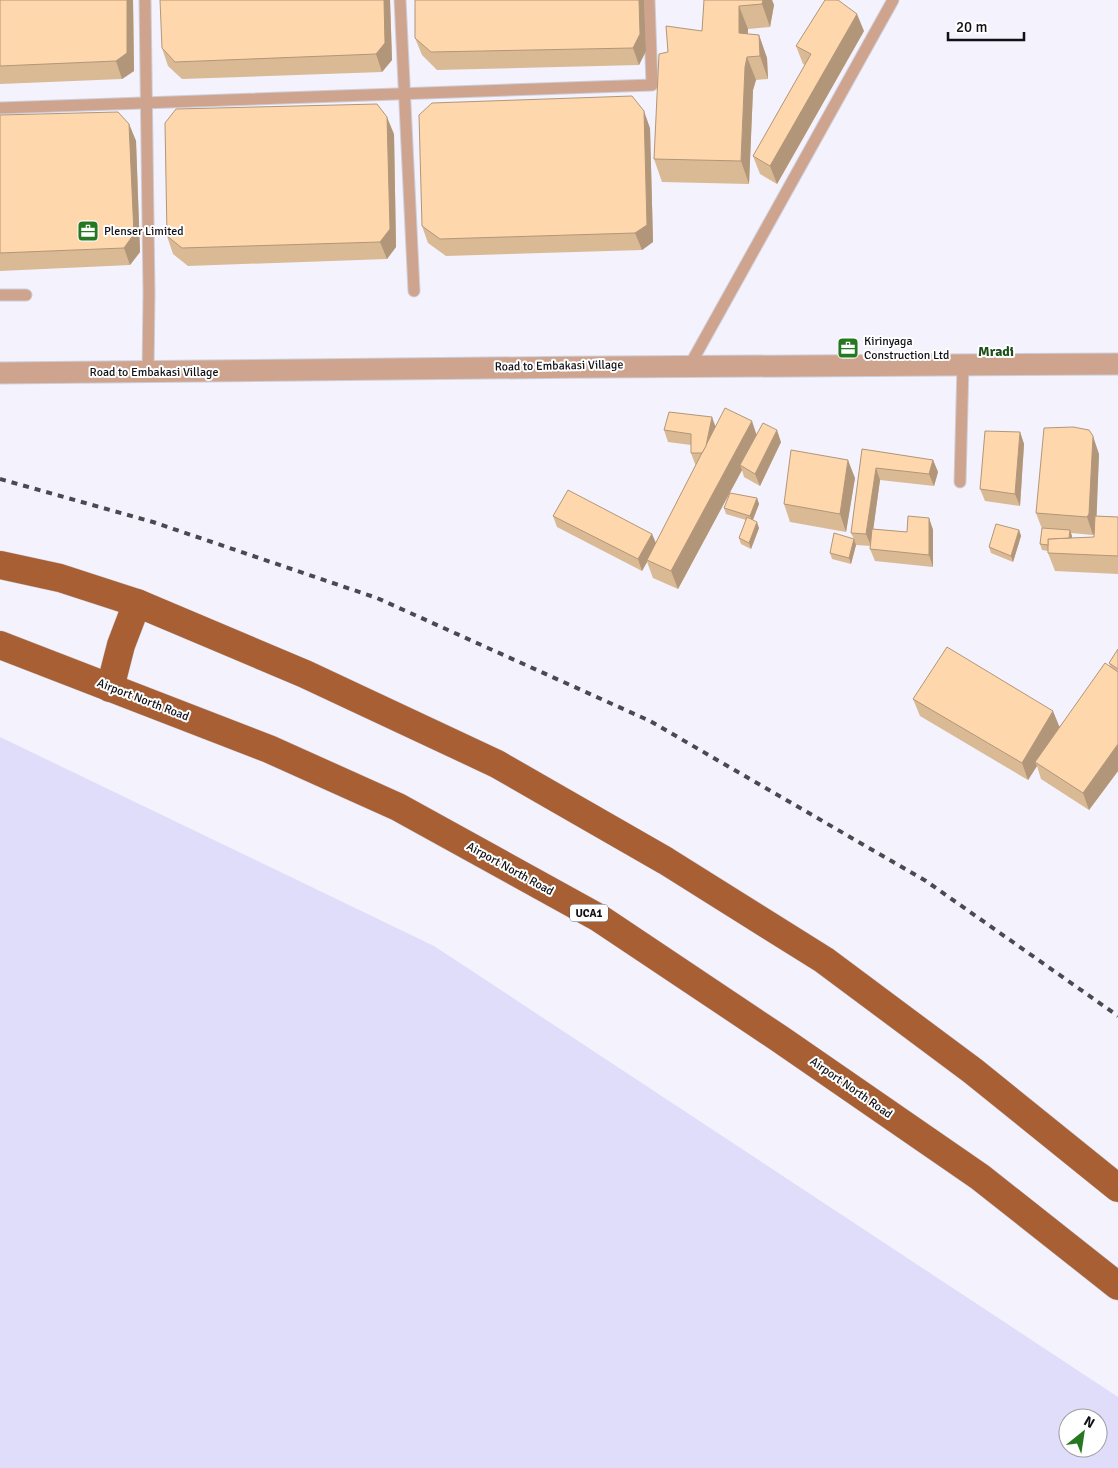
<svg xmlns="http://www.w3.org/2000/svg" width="1118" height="1468" font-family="Signika,sans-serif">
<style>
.grass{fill:#dfddf9;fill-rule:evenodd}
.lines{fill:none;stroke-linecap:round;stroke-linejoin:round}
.lane-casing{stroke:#cfced8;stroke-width:13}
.street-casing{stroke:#cfced8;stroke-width:23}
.primary-casing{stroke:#cfced8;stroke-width:29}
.lane{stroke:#cea48e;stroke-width:11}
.street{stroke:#cea48e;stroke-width:21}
.primary{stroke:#a85f34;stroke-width:28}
.rail{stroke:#4a4950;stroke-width:4;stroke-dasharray:6 6;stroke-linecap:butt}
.wall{fill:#dab995;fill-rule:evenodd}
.shaded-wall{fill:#b29679}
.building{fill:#fed7ad;stroke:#b29679}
.labels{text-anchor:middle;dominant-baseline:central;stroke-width:4;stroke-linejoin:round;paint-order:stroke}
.shield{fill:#fff;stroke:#58585c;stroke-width:1}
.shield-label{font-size:11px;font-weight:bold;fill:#111016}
.poi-label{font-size:12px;fill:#111016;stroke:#fff;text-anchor:start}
.street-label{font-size:12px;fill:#111016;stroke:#fff}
.neighbourhood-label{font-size:14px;font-weight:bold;fill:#1b4e18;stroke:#fff}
</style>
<rect width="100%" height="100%" fill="#f3f2fd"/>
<path class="grass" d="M0,737L434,946L1118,1397V1468H0ZM1068,1418H1098V1448H1068Z"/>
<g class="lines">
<g class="lane-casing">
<g id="lane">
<polyline points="145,0 149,293 148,372"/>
<polyline points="400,0 414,291"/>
<polyline points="0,108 652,85 649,0"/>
<polyline points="0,295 26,295"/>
<polyline points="690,365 893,0"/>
<polyline points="960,482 963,364"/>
</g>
</g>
<g class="street-casing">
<path id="street" d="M0,373C373,370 745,364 1118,364"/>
</g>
<g class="primary-casing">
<g id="primary">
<polyline points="0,565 60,578 137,603 305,674 497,764 666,861 824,960 973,1071 1118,1188"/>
<polyline points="0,645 269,749 398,807 599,918 780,1039 980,1177 1118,1286"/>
<polyline points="110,688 121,645 137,603"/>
</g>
</g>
<use href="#lane" class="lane"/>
<use href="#street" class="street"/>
<use href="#primary" class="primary"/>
<polyline class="rail" points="0,479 153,522 377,598 650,721 926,881 1118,1016"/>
</g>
<g class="wall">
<polygon points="0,0 133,0 134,71 122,79 0,84"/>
<polygon points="390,0 392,60 382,72 182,79 168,66 162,48"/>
<polygon points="415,0 644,0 646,51 639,65 437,70 422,55 415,38"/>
<polygon points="704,0 772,0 774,5 770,27 748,29 748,34 759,35 767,58 768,79 756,80 753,90 749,184 662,182 654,159 668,52 702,31"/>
<polygon points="864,31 777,184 760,174 753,156 805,65 803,64 796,46"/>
<polygon points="0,115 129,124 136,141 140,252 130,265 0,271"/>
<polygon points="650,128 653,242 642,250 446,256 428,243 422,226"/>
<polygon points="394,134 396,247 387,259 188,266 173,254 167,236"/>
<polygon points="716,427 757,434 781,442 760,486 744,477 742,470 678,589 653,578 647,562 642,571 557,527 553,516 652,534 656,543 696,465 695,464 691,453 691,445 668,442 664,430"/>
<polygon points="1020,432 1024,444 1020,506 985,501 980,489"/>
<polygon points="862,449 933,460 938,472 934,486 880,480 873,529 907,532 929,518 933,530 933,567 875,561 870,549 871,546 856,545 851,564 832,559 830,553 854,539 851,533"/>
<path d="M1099,454L1096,516L1118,517V574L1055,571L1048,553V551L1042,550L1040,544L1042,529L1036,513ZM1071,533L1093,535L1094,534V537L1072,538Z"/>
<polygon points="855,478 846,532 790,522 784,504"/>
<polygon points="757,498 759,504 753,520 759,528 751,549 741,544 739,538 746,520 726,514 724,508"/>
<polygon points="1019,530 1021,536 1013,562 991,553 989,547"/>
<polygon points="1118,649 1118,771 1089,810 1041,779 1037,766 1028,780 920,716 913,699 1059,727 1110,666 1109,663"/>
</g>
<g class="shaded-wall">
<polygon points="127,0 133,0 134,71 122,79 116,61"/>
<polygon points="384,0 390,0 392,60 382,72 376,54"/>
<polygon points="639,0 644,0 646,51 639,65 633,48"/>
<polygon points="763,0 772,0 774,5 770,27 762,4"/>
<polygon points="739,6 748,29 747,55 739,33"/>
<polygon points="857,14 864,31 777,184 770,166"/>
<polygon points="759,35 767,58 768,79 760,56"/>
<polygon points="747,57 756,80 753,90 749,184 741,161 745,67"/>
<polygon points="644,111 650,128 653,242 642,250 635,233"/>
<polygon points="387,117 394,134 396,247 387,259 380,242"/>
<polygon points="129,124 136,141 140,252 130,265 124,248"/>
<polygon points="712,417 716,428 704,454"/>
<polygon points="752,421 758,439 740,465 742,470 678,589 671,571"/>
<polygon points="777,430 781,442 760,486 755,474"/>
<polygon points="1020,432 1024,444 1020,506 1015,494"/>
<polygon points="1093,436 1099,454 1096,532 1093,535 1087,517"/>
<polygon points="848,460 855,478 846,532 840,514"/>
<polygon points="933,460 938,472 934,486 929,474"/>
<polygon points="876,468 880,480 871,546 866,534"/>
<polygon points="757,498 759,504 752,522 750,516"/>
<polygon points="929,518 933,530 933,567 929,555"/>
<polygon points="757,522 759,528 751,549 749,543"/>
<polygon points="1019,530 1021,536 1013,562 1011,556"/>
<polygon points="1070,530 1072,536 1070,553 1068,547"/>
<polygon points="652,534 657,546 647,560 647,562 642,571 638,559"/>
<polygon points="854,539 856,545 851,564 849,558"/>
<polygon points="1053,711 1060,728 1035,762 1037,766 1028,780 1022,763"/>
<polygon points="1118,744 1118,771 1089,810 1083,793"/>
</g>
<g class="building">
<polygon points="0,0 127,0 127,53 116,61 0,66"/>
<polygon points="160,0 384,0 385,43 376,54 175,62 162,48"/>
<polygon points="415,0 639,0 640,34 633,48 431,52 415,38"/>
<polygon points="704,0 763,0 762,4 739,6 739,33 759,35 760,56 747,57 745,67 741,161 654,159 659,54 668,52 666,26 702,31"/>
<polygon points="825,0 838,0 857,14 770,166 753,156 811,54 796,46"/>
<polygon points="632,96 644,111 647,225 635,233 440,239 422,226 419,115 432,103"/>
<polygon points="377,104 387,117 390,229 380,242 182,248 167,236 165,123 176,109"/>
<polygon points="118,112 129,124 134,234 124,248 0,253 0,115"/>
<polygon points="725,408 752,421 671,571 647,560"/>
<polygon points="669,412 712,417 706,446 702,453 691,453 691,434 664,430"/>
<polygon points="763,423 777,430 755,474 740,465"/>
<polygon points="1073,427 1089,430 1093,436 1089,514 1087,517 1036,513 1044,428"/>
<polygon points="985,431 1020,432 1015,494 980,489"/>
<polygon points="862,449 933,460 929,474 876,468 866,534 851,533"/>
<polygon points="791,450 848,460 840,514 784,504"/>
<polygon points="568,490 652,534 638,559 553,516"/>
<polygon points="730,493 757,498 750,516 724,508"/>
<polygon points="908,516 929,518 929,555 870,549 872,529 907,532"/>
<polygon points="1095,516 1118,517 1118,556 1048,553 1048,539 1094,537"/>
<polygon points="747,517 757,522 749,543 739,538"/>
<polygon points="996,524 1019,530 1011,556 989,547"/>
<polygon points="1042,528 1070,530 1069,538 1048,539 1048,545 1040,544"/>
<polygon points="834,533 854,539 849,558 830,553"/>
<polygon points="947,647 1053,711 1022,763 913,699"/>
<polygon points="1118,649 1118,669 1109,663"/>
<polygon points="1105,663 1118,672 1118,744 1083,793 1035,762"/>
</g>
<defs>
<g id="office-square" transform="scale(1.125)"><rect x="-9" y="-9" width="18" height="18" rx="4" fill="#267721" stroke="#fff"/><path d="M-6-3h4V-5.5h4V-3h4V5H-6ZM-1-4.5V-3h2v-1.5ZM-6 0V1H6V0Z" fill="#fff"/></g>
</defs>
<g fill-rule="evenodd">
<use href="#office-square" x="88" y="231"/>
<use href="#office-square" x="848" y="348"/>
</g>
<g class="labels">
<rect class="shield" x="570" y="904.5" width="38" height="17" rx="4"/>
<g class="shield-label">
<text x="589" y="913">UCA1</text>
</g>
<g class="poi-label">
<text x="104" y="231">Plenser Limited</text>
<text x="864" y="341">Kirinyaga<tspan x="864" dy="14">Construction Ltd</tspan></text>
</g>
<g class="street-label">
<text transform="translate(559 366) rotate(-1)">Road to Embakasi Village</text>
<text x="154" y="372">Road to Embakasi Village</text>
<text transform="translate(143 700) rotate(21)">Airport North Road</text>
<text transform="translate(510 869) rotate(29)">Airport North Road</text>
<text transform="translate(851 1088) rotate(35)">Airport North Road</text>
</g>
<g class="neighbourhood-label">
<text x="996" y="351">Mradi</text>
</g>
</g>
<g transform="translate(1083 1433) rotate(30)"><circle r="24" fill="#ffffff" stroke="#a09fa2"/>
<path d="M0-4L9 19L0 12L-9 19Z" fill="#267721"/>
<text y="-8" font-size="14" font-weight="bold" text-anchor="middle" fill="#111016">N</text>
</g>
<path d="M948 32v8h76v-8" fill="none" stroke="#111016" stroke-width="2.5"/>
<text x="956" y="32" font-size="15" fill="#111016" stroke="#ffffff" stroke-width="4" paint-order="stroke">20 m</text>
</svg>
